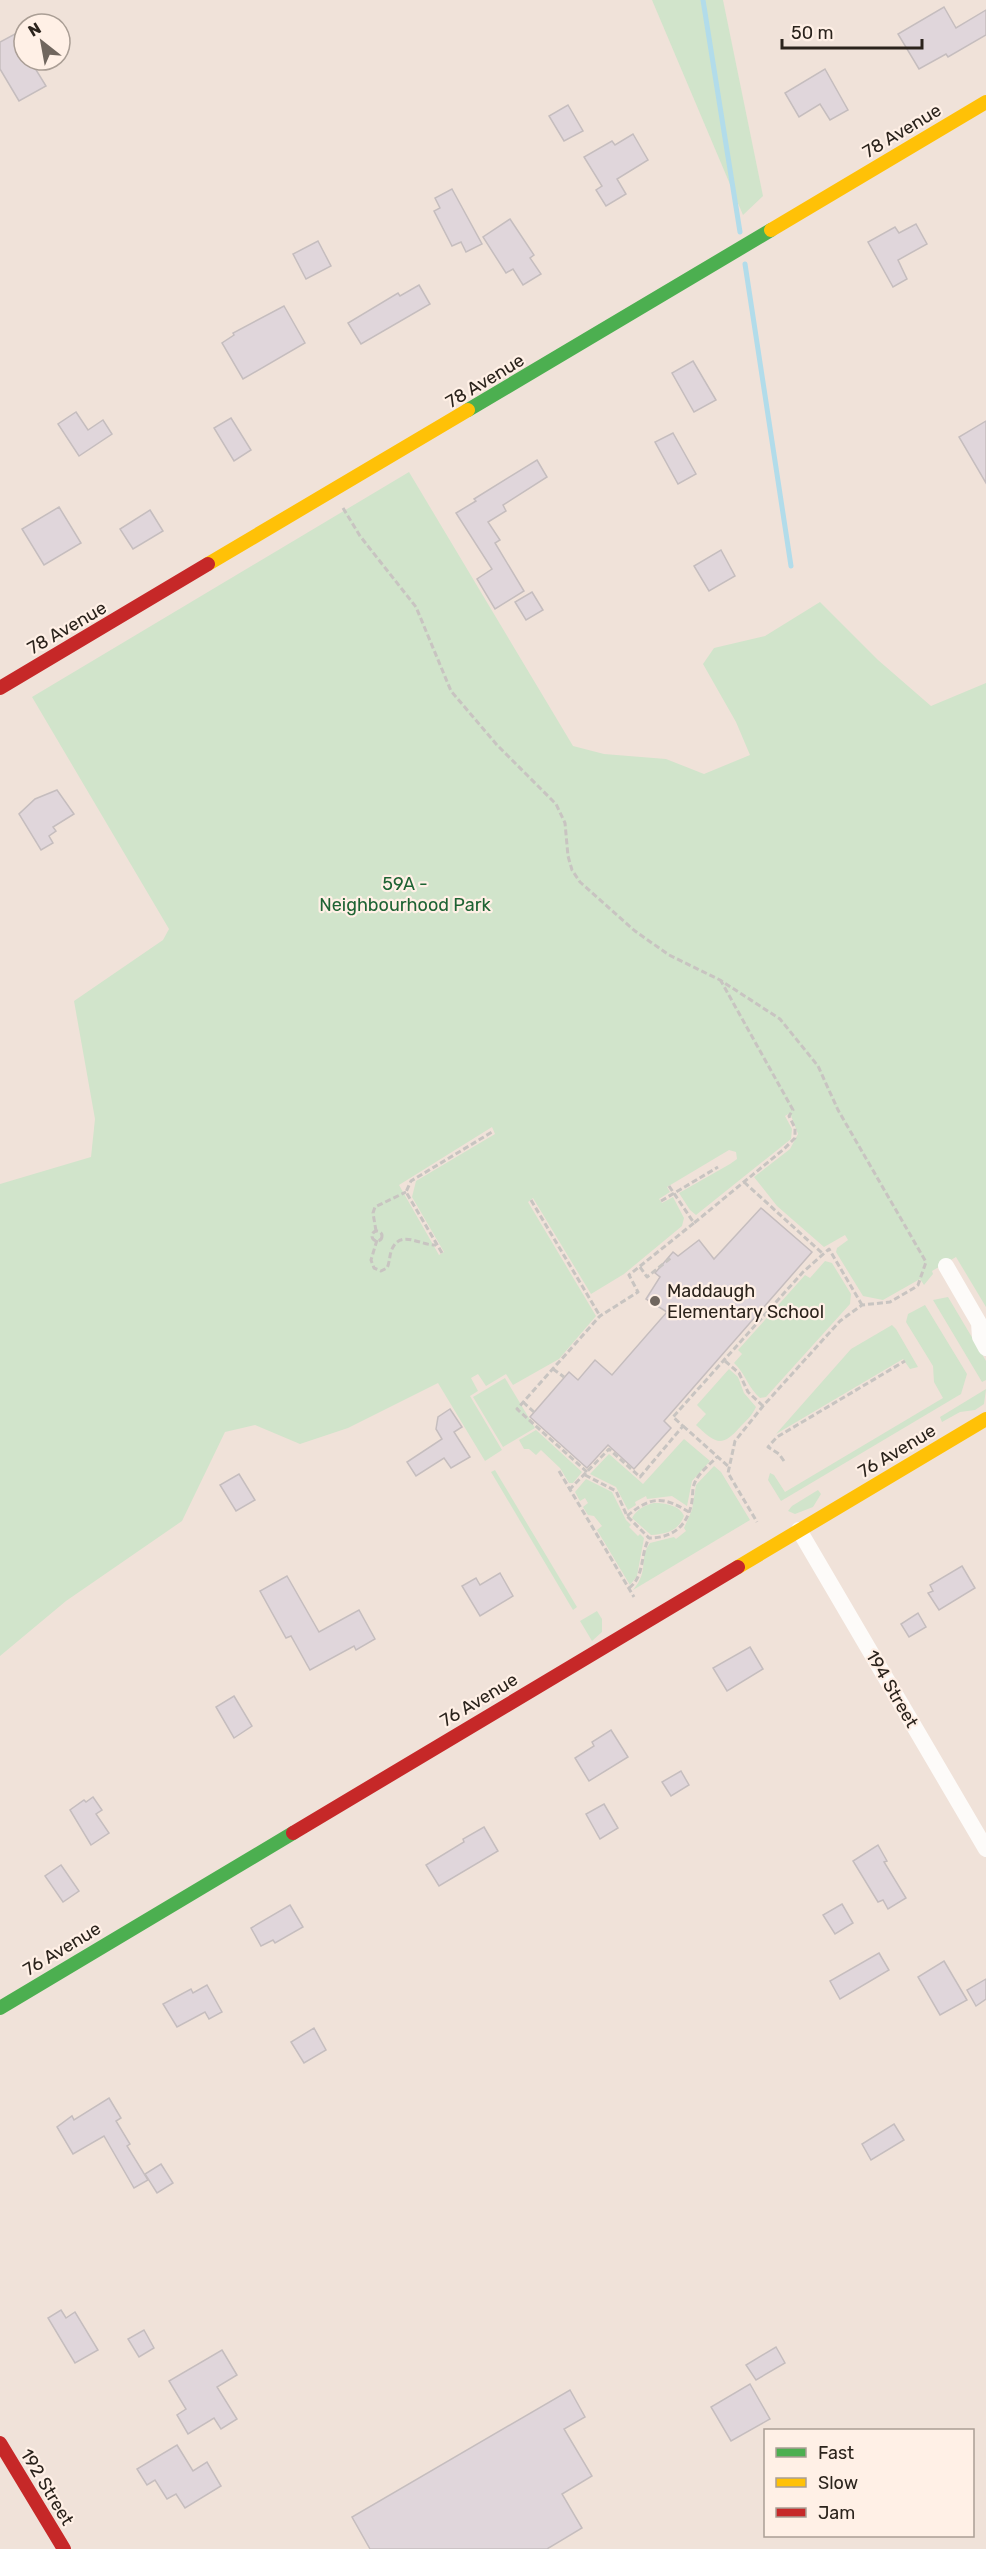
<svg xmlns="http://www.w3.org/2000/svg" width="986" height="2549" font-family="Rubik,sans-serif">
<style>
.green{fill:#d1e4cb;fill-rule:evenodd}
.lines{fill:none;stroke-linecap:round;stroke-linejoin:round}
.stream{stroke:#b2dcea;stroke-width:5}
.building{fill:#e0d6db;stroke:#c5bdbe;stroke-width:1.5}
.path{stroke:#c8c4c1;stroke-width:3;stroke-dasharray:6 3;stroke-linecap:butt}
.street{stroke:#fdfbf9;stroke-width:16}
.fast{stroke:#4caf50;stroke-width:14}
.slow{stroke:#ffc107;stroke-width:14}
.jam{stroke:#c62828;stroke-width:14}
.poi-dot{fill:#70665e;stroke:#fff0e6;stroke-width:2}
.labels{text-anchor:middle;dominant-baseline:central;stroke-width:4.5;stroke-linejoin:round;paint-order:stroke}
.street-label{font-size:18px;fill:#2b231c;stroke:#fff0e6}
.park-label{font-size:18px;fill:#1e6333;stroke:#fff0e6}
.poi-label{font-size:18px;fill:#2b231c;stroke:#fff0e6;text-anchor:start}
</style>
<rect width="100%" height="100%" fill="#f0e2d9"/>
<g class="green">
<polygon points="652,0 723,0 763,196 743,215"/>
<path d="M409,472L573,746L604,754L666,759L704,774L750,755L736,722L703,664L714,648L765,636L820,602L878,660L931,706L986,683V1307L956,1257L932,1271L933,1274L924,1285L920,1279L883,1300L863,1296L836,1252L837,1248L848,1240L845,1235L824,1247L777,1206L754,1177L790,1149L798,1134L790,1113L785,1116L792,1129L791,1139L696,1215L690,1210L679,1193L730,1164L737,1159L736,1152L729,1150L667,1187L670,1192L659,1199L662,1203L673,1197L684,1218L682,1226L624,1274L591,1294L533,1198L528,1202L596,1316L559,1359L513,1385L506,1374L486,1386L478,1374L471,1378L478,1391L470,1396L502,1450L485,1461L438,1383L348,1428L300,1444L255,1425L225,1432L182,1521L66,1601L0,1656V1184L91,1157L95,1119L74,1001L163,940L169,929L32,697ZM492,1127L495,1134L416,1181L412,1197L444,1252L439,1255L399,1185Z"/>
<path d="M825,1261L832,1263L851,1294L850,1304L766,1397L760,1398C748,1388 746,1374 734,1363L742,1354L738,1350L805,1275L810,1278Z"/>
<polygon points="948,1297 986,1361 986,1380 982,1382 933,1300"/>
<polygon points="925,1305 967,1374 961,1394 781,1501 768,1480 770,1473 774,1475 785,1492 943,1398 934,1382 933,1366 906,1322 908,1314"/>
<polygon points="892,1325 896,1329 918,1367 910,1369 903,1359 776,1434 851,1349"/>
<path d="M729,1369L738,1377L744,1393L756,1407C753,1414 747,1420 741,1426C722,1448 716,1444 696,1425L706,1414L697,1405Z"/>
<polygon points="505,1378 535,1428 503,1447 473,1397"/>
<polygon points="986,1389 984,1404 975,1410 960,1412 942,1422 940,1417"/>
<polygon points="536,1430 582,1472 573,1483 569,1483 560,1468 541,1450 536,1455 529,1449 524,1449 519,1440"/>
<polygon points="684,1439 710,1461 692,1481 687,1506 672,1496 647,1499 646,1496 635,1502 636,1505 628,1510 616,1487 590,1474 609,1454 643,1484"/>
<path d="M714,1466L721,1472L750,1520L633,1590C650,1570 638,1559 650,1543L674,1537L676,1539L686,1531L684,1528L692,1510L696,1485Z"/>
<polygon points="495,1470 577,1607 573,1610 491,1472"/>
<polygon points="586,1479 612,1492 626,1520 631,1525 629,1527 638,1536 640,1534 644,1538 637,1576 630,1585 597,1530 602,1526 594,1516 588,1515 583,1507 588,1503 585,1498 580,1501 575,1492"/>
<polygon points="818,1490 821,1494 813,1507 795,1514 788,1511 792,1506"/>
<path d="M654,1503C665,1503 679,1505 684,1516C678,1531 667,1534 651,1535L632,1518C637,1509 645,1505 654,1503Z"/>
<polygon points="597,1611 602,1619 602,1632 592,1641 580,1621"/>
</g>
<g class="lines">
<g class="stream">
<polyline points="703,0 740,232"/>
<polyline points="745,264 791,566"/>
</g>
</g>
<g class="building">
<polygon points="944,7 956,28 986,10 986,35 948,57 946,54 919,69 898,34"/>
<polygon points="15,34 24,49 24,60 30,60 46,86 19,101 0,69 0,42"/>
<polygon points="825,69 848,110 830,120 820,104 799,117 785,93"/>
<polygon points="568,105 583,131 564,141 549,116"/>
<polygon points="633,134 648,160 617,179 626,194 606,206 596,190 602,186 584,157 612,141 615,145"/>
<polygon points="452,189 482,244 466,252 461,242 452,246 434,211 440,208 435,198"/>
<polygon points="510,219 534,255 530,258 541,274 523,285 513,269 506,273 483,237"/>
<polygon points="916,224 927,244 898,260 907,279 893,287 868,242 895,227 899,233"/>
<polygon points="318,241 331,266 306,279 293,254"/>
<polygon points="419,285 430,304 361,344 348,323 398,293 400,296"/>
<polygon points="284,306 305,343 243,379 222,343 234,335 233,333"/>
<polygon points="693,361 716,400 694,412 672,373"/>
<polygon points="76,412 88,430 103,420 112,434 79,456 58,424"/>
<polygon points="231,418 251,450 234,461 214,428"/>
<polygon points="986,421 986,483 959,437"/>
<polygon points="673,433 696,474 678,484 655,442"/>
<polygon points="537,460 547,477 503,505 506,511 488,522 500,540 495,543 524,591 495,609 477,579 492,569 456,513 476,501 474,499"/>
<polygon points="59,507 81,543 44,565 22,529"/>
<polygon points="150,510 163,531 133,549 120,529"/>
<polygon points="721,550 735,576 709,591 694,566"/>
<polygon points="532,592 543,610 526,620 515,602"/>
<polygon points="57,790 74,814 53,827 56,831 49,836 53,843 41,850 19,814 35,799"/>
<polygon points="761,1208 812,1252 664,1421 671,1428 634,1469 608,1445 587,1468 530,1417 569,1372 578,1380 595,1360 612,1375 667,1312 646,1299 660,1277 655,1273 673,1252 678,1256 699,1240 714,1259"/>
<polygon points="450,1409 462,1427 454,1432 470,1457 451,1468 444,1458 416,1476 407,1462 442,1439 436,1429 438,1417"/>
<polygon points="239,1474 255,1500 236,1511 220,1485"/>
<polygon points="962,1566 975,1588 939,1610 928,1593 933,1591 930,1585"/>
<polygon points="500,1573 513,1596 480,1616 462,1586 476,1578 480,1585"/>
<polygon points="287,1576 319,1632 359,1610 375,1639 356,1650 354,1646 310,1670 291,1636 286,1638 260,1591"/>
<polygon points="918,1613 926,1627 909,1637 901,1624"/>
<polygon points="750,1647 763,1669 727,1691 713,1668"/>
<polygon points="234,1696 252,1726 234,1738 216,1707"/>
<polygon points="611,1730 628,1757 589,1781 575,1758 594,1746 592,1742"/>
<polygon points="681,1771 689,1785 671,1796 662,1782"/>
<polygon points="93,1797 102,1810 96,1814 109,1833 91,1845 70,1810 84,1800 86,1802"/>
<polygon points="604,1804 618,1828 600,1839 586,1814"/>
<polygon points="484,1827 498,1851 439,1886 426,1865 464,1842 463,1839"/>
<polygon points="878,1845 887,1861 884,1862 906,1898 888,1909 883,1900 878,1902 853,1861"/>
<polygon points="61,1865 79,1891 63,1902 45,1876"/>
<polygon points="842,1904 853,1923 835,1934 823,1915"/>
<polygon points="290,1905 303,1927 275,1943 273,1940 261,1946 251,1928"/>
<polygon points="879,1953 889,1970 840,1999 830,1981"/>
<polygon points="944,1961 967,2000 940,2015 918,1977"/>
<polygon points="986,1979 986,1999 976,2006 967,1990"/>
<polygon points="207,1985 222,2012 209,2019 205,2012 177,2027 163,2004 191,1989 193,1993"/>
<polygon points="314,2028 326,2050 304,2063 291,2042"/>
<polygon points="109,2098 121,2118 116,2121 130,2144 127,2146 148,2180 134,2188 104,2136 73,2154 57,2127 72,2116 74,2120"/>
<polygon points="894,2124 904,2140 871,2160 862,2144"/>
<polygon points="161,2164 173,2183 157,2193 145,2174"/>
<polygon points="61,2310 66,2318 75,2312 98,2350 75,2363 48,2318"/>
<polygon points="144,2330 154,2348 139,2357 128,2339"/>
<polygon points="776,2347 785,2363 756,2380 746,2365"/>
<polygon points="222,2350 237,2375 217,2387 237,2419 221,2429 214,2418 188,2434 177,2415 186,2409 169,2381"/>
<polygon points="750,2384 770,2419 731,2441 711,2407"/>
<polygon points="570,2390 585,2417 564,2429 592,2476 562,2494 582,2528 547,2549 370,2549 352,2517"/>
<polygon points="177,2445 193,2471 207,2462 221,2486 185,2508 176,2494 167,2499 155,2480 147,2485 137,2469"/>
</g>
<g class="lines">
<g class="path">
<polyline points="343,508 360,536 416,607 451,691 497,745 556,804 565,823 568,856 572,870 580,882 635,931 669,955 720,980 780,1019 818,1066 838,1110 926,1262 918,1285 914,1288 890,1302 862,1305 840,1321 763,1406 735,1441 728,1473 757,1522"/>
<polyline points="744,1182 822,1253"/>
<polyline points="669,1186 694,1223 784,1149 795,1138 795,1128 789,1116 793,1110 721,981"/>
<polyline points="531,1200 600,1316"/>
<polyline points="661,1201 718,1167"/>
<polyline points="376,1231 373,1213 375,1207 406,1192"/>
<circle cx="377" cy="1236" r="5"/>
<path d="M377,1240L371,1260L374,1268L381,1271L387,1268C390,1262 389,1256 392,1249C401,1229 421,1246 436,1245"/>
<polyline points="442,1253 406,1192 411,1181 492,1132"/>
<polyline points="640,1267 647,1277 672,1257"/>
<polyline points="725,1361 739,1373 748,1392 763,1406"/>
<polyline points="553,1369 564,1377"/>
<polyline points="523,1402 534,1412"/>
<polyline points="683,1426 729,1467"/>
<polyline points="784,1461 779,1454 768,1447 777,1437 905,1361"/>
<polyline points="559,1471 634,1597"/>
<polyline points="587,1472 517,1409 600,1316 638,1292 629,1275 694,1223"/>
<path d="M585,1475L616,1491L627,1516L649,1538C674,1538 688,1525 692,1501C693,1495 692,1488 695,1482C699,1473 710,1464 717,1457"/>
<polyline points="569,1490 609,1449 640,1477 683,1426 673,1417 803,1272 829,1249 862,1305"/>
<path d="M627,1516C651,1496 663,1496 689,1512"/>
<path d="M629,1588C645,1576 640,1555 649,1538"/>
</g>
<g class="street">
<polyline points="946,1266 979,1323 980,1337 986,1348"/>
<polyline points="799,1530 986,1849"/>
</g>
<g class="fast">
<polyline points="468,410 771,230"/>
<polyline points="0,2008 293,1833"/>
</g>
<g class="slow">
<polyline points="771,230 986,102"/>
<polyline points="208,564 468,410"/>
<polyline points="738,1567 986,1419"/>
</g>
<g class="jam">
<polyline points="0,688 208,564"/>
<polyline points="293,1833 738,1567"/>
<polyline points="0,2443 64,2549"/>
</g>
</g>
<circle class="poi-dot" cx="655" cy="1301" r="6"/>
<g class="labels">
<g class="street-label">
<text transform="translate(902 131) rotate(-31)">78 Avenue</text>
<text transform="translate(485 381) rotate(-31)">78 Avenue</text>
<text transform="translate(67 628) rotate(-30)">78 Avenue</text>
<text transform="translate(897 1451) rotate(-31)">76 Avenue</text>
<text transform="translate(892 1689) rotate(60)">194 Street</text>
<text transform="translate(479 1700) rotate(-31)">76 Avenue</text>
<text transform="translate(62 1949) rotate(-31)">76 Avenue</text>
<text transform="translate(47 2487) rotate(59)">192 Street</text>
</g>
<g class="park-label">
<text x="405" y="884">59A -<tspan x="405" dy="21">Neighbourhood Park</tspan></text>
</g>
<g class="poi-label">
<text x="667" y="1291">Maddaugh<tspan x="667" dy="21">Elementary School</tspan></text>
</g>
</g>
<rect x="764" y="2429" width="210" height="108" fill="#fff0e6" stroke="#aa9e95" stroke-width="1.5"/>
<rect x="776" y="2448" width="30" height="9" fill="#4caf50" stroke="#aa9e95" stroke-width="1.5"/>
<text x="818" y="2459" font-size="18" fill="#2b231c">Fast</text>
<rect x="776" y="2478" width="30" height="9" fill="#ffc107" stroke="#aa9e95" stroke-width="1.5"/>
<text x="818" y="2489" font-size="18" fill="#2b231c">Slow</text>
<rect x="776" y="2508" width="30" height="9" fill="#c62828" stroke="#aa9e95" stroke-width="1.5"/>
<text x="818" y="2519" font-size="18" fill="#2b231c">Jam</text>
<g transform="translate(42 42) rotate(329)"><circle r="28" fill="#fff0e6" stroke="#aa9e95" stroke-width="1.5"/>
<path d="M0-4.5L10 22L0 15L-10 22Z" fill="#70665e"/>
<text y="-9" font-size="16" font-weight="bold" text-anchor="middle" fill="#2b231c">N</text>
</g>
<path d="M782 39v9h140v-9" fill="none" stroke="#2b231c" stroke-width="3"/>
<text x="791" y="39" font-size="18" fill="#2b231c" stroke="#fff0e6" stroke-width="4.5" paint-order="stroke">50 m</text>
</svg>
